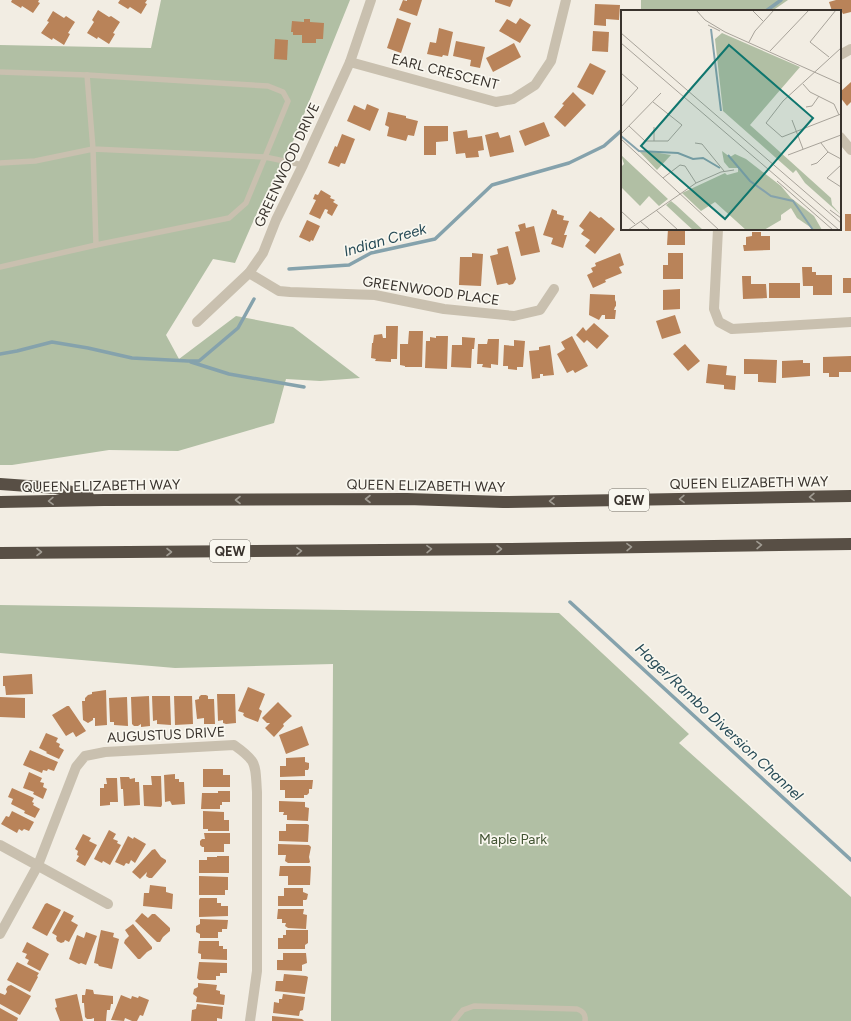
<svg xmlns="http://www.w3.org/2000/svg" width="851" height="1021" font-family="Figtree,sans-serif">
<style>
.green{fill:#b1bfa4}
.lines{fill:none;stroke-linecap:round;stroke-linejoin:round}
.stream{stroke:#85a2ac;stroke-width:3.5}
.building{fill:#b98359}
.lane{stroke:#c9c0af;stroke-width:5.5}
.street{stroke:#c9c0af;stroke-width:10}
.highway{stroke:#584f45;stroke-width:12}
.oneway{stroke:#a09b92}
.labels{text-anchor:middle;dominant-baseline:central;stroke-width:3.5;stroke-linejoin:round;paint-order:stroke}
.shield{fill:#f9f7ef;stroke:#736e67;stroke-width:1}
.shield-label{font-size:13px;font-weight:bold;fill:#39332d}
.street-label{font-size:14px;fill:#39332d;stroke:#f9f7ef}
.park-label{font-size:14px;fill:#425433;stroke:#f9f7ef}
.water-label{font-size:15px;font-style:italic;fill:#264a56;stroke:#f9f7ef}
.inset-river{fill:none;stroke:#85a2ac;stroke-width:2}
.inset-road{fill:none;stroke:#a8a39a;stroke-width:1}
.view{fill:#0f766e;fill-opacity:0.15;stroke:#0f766e;stroke-width:2}
.inset-edge{fill:none;stroke:#39332d;stroke-width:2}
</style>
<rect width="100%" height="100%" fill="#f2ede3"/>
<g class="green">
<polygon points="161,0 350,0 290,149 260,206 235,263 213,259 166,335 179,359 236,316 293,327 360,378 320,381 286,379 274,423 178,451 109,450 12,465 0,465 0,45 151,48"/>
<polygon points="641,0 788,0 772,11 641,11"/>
<polygon points="0,605 559,613 689,734 679,743 851,897 851,1021 331,1021 333,664 175,668 0,653"/>
</g>
<g class="lines">
<g class="stream">
<polyline points="766,11 781,0"/>
<polyline points="289,269 349,265 371,253 435,239 492,185 569,163 604,146 622,130"/>
<polyline points="0,354 17,351 52,342 88,348 132,358 188,361 199,361 238,328 254,299"/>
<polyline points="191,362 229,374 304,387"/>
<polyline points="570,602 851,860"/>
</g>
</g>
<g class="building">
<polygon points="12,0 39,0 38,2 40,3 33,13 22,6 21,8 11,2"/>
<polygon points="120,0 147,0 145,3 147,4 141,14 130,7 128,9 118,3"/>
<polygon points="403,0 407,1 407,0 422,0 417,16 399,10"/>
<polygon points="495,0 513,0 510,7 495,2"/>
<polygon points="836,0 851,0 851,12 843,14 842,12 840,13 840,11 832,11 829,2"/>
<polygon points="595,4 620,5 619,20 606,19 606,26 594,25"/>
<polygon points="98,10 109,17 111,16 120,22 113,33 115,34 109,44 98,37 97,39 87,33 94,22 92,20"/>
<polygon points="53,11 64,18 66,16 75,22 68,33 70,34 64,45 53,38 52,40 41,33 49,22 47,21"/>
<polygon points="397,18 411,23 401,53 387,48"/>
<polygon points="520,18 531,25 520,43 499,31 507,19 516,24"/>
<polygon points="304,19 310,19 310,22 324,23 323,39 316,39 316,43 302,43 302,35 293,35 293,32 291,32 292,21 304,22"/>
<polygon points="439,28 453,32 448,56 443,55 442,57 427,54 430,42 436,43"/>
<polygon points="593,31 609,32 608,52 592,51"/>
<polygon points="275,39 288,40 287,60 274,59"/>
<polygon points="456,41 485,47 480,68 470,66 471,60 453,56"/>
<polygon points="514,43 521,57 493,72 486,58"/>
<polygon points="590,63 606,71 593,95 577,87"/>
<polygon points="851,82 851,102 847,106 840,97 840,92"/>
<polygon points="573,92 586,105 565,127 554,117 564,105 562,104"/>
<polygon points="367,104 379,109 370,131 347,121 354,105 365,110"/>
<polygon points="388,112 406,116 406,118 418,121 414,136 408,135 406,141 387,136 389,127 385,125"/>
<polygon points="544,122 550,136 525,146 519,131"/>
<polygon points="424,126 448,126 448,141 436,142 436,155 424,155"/>
<polygon points="467,130 468,138 482,136 484,150 478,151 479,157 466,158 465,153 456,154 453,132"/>
<polygon points="498,132 500,138 510,135 514,152 490,157 485,135"/>
<polygon points="342,134 355,139 345,164 341,163 339,167 328,163 335,146 337,147"/>
<polygon points="321,190 331,196 330,198 335,200 333,202 338,205 332,216 327,213 328,210 325,209 320,219 309,214 316,200 313,199 315,194 318,195"/>
<polygon points="552,209 557,211 557,214 564,216 563,220 569,221 564,235 567,235 563,248 551,244 553,238 543,235"/>
<polygon points="590,211 599,218 601,217 615,229 595,254 585,246 590,240 581,234 584,230 579,226"/>
<rect x="845" y="214" width="6" height="17"/>
<polygon points="307,220 320,226 313,241 311,240 310,242 299,237"/>
<polygon points="525,223 526,228 534,226 540,252 521,256 515,232 520,231 518,225"/>
<polygon points="668,229 685,229 685,245 667,245"/>
<polygon points="752,232 761,232 761,236 770,236 770,250 744,251 743,245 746,245 746,237 752,236"/>
<polygon points="508,246 516,279 513,284 509,285 507,283 497,285 490,256 498,254 497,249"/>
<polygon points="472,253 483,254 481,286 459,285 460,257 472,257"/>
<polygon points="620,253 624,265 619,267 622,273 605,280 606,282 593,288 587,275 593,272 591,268 596,266 595,263"/>
<polygon points="668,253 683,253 683,279 663,279 663,265 668,265"/>
<polygon points="802,267 812,267 812,272 816,272 816,275 832,275 832,295 813,295 813,286 803,286"/>
<polygon points="742,276 751,276 751,284 766,284 767,298 743,299"/>
<rect x="843" y="278" width="8" height="15"/>
<rect x="769" y="283" width="31" height="15"/>
<polygon points="680,289 680,309 663,310 663,290"/>
<polygon points="590,294 615,295 615,300 616,302 616,306 615,307 614,310 616,310 615,319 605,319 605,315 602,315 599,320 589,315"/>
<polygon points="675,315 681,333 662,339 656,321"/>
<polygon points="594,323 609,336 597,349 587,340 584,343 576,335 583,327 586,331"/>
<polygon points="386,326 398,326 397,359 391,359 391,362 375,361 376,359 371,358 372,343 373,343 374,335 382,334 383,338 386,338"/>
<polygon points="409,331 423,331 422,367 405,367 405,366 400,365 400,344 408,344"/>
<polygon points="436,336 448,336 447,369 425,368 426,341 430,341 430,337 436,338"/>
<polygon points="572,336 588,366 575,373 573,370 567,373 557,354 565,349 561,342"/>
<polygon points="462,337 475,338 474,349 472,349 471,368 451,367 452,345 462,345"/>
<polygon points="488,339 499,339 498,365 491,364 491,368 482,367 483,364 477,364 478,344 487,344"/>
<polygon points="514,340 525,341 523,367 517,367 517,370 508,369 508,366 503,366 504,345 514,346"/>
<polygon points="685,344 700,361 688,371 673,354"/>
<polygon points="550,345 554,375 543,376 543,374 540,374 540,378 532,379 529,351 539,350 539,347"/>
<polygon points="851,356 851,372 839,372 839,377 829,377 829,373 823,373 823,357"/>
<polygon points="744,359 777,360 776,383 758,382 758,374 744,374"/>
<polygon points="803,360 803,363 810,363 810,376 782,378 782,361"/>
<polygon points="708,364 727,366 726,375 736,376 735,390 724,389 724,385 706,383"/>
<polygon points="32,674 33,694 6,695 5,686 3,686 3,676"/>
<polygon points="248,687 265,694 259,709 262,711 258,722 245,717 243,715 244,713 238,711"/>
<polygon points="106,690 107,725 95,726 95,718 93,718 93,720 88,723 83,720 82,701 85,701 85,698 88,695 92,694 92,692"/>
<polygon points="217,694 235,694 236,723 226,724 223,723 223,720 218,721"/>
<polygon points="201,695 206,695 208,696 208,699 214,699 215,724 204,724 204,718 197,719 195,700 199,699 199,697"/>
<polygon points="149,696 150,726 141,727 141,724 138,726 134,726 132,724 131,697"/>
<polygon points="152,696 170,696 171,725 157,724 157,720 153,721"/>
<polygon points="174,696 192,696 193,724 175,725"/>
<polygon points="0,697 25,698 25,718 0,717"/>
<polygon points="127,697 128,726 114,725 114,722 110,722 109,698"/>
<polygon points="278,702 292,716 283,724 284,726 274,737 265,728 270,723 267,723 262,718"/>
<polygon points="67,706 69,706 86,731 76,737 73,732 66,736 52,715"/>
<polygon points="302,726 309,745 286,754 279,735"/>
<polygon points="46,733 58,738 56,742 60,744 59,747 64,750 59,759 46,753 47,752 39,748"/>
<polygon points="30,750 58,762 54,771 48,769 47,771 43,770 42,773 23,765"/>
<polygon points="305,757 305,762 309,763 309,768 308,770 305,770 305,776 280,777 280,766 286,766 286,758"/>
<polygon points="203,769 223,769 223,775 230,775 230,787 203,787"/>
<polygon points="29,772 42,778 40,782 44,783 43,787 47,789 43,799 33,794 34,792 23,788"/>
<polygon points="175,774 175,779 179,779 179,782 184,782 185,804 172,805 170,801 165,802 164,775"/>
<polygon points="151,776 161,776 162,805 161,807 144,806 143,785 152,785"/>
<polygon points="120,777 129,777 130,779 135,778 135,782 139,782 140,805 124,806 123,789 121,789"/>
<polygon points="106,778 117,778 118,802 110,802 110,805 100,806 100,788 104,788 104,784 107,784"/>
<polygon points="280,780 313,780 312,789 309,789 309,793 307,795 304,795 304,798 285,798 285,790 280,790"/>
<polygon points="12,788 34,798 32,802 34,803 33,805 40,809 35,818 24,813 25,811 11,804 13,799 8,797"/>
<polygon points="218,791 230,791 230,802 222,802 222,805 220,805 220,809 201,809 202,793 218,793"/>
<polygon points="279,801 305,802 305,807 309,808 308,821 287,820 287,815 283,815 284,812 279,812"/>
<polygon points="12,811 34,822 29,831 24,829 22,831 19,829 17,833 1,824 6,816 9,817"/>
<polygon points="203,811 224,812 224,820 229,820 229,831 208,831 208,829 203,829"/>
<polygon points="286,824 307,824 309,825 308,842 279,841 279,831 286,831"/>
<polygon points="109,830 116,834 113,839 118,841 117,843 121,845 110,865 103,861 102,863 94,859"/>
<polygon points="204,833 230,833 230,844 224,844 224,852 204,852 204,847 202,847 200,845 200,841 202,839 205,839"/>
<polygon points="83,834 91,838 89,841 97,845 85,866 76,861 79,856 77,855 78,851 75,849"/>
<polygon points="128,836 133,839 134,837 146,844 135,863 131,860 129,864 126,863 124,866 115,862"/>
<polygon points="278,844 309,845 311,847 309,857 310,862 309,863 288,863 285,861 286,855 278,855"/>
<polygon points="155,849 161,857 166,860 166,862 152,878 149,878 146,876 147,872 140,879 132,872 152,850"/>
<polygon points="217,856 229,856 229,873 199,873 199,860 207,860 207,857 217,857"/>
<polygon points="280,866 310,866 311,867 310,885 288,885 288,876 279,876"/>
<polygon points="199,876 228,877 228,890 225,890 225,895 199,895"/>
<polygon points="150,885 166,887 166,892 173,894 172,909 143,906 144,893 149,893"/>
<polygon points="284,888 303,888 303,892 308,894 307,899 306,900 303,900 303,906 278,906 278,896 284,896"/>
<polygon points="200,898 217,898 217,903 221,903 221,906 228,906 228,916 199,917 199,900"/>
<polygon points="47,903 61,910 47,936 32,928 45,904"/>
<polygon points="278,909 304,909 303,914 307,915 306,929 288,928 285,926 286,923 282,923 282,919 277,919"/>
<polygon points="64,911 74,916 71,921 78,925 69,942 65,940 64,942 61,943 57,941 56,938 57,936 52,933"/>
<polygon points="142,913 148,918 152,914 155,914 170,928 170,931 163,937 160,942 157,942 135,921"/>
<polygon points="200,919 228,920 227,929 222,929 222,932 218,932 218,938 200,938 200,934 196,932 196,926 200,924"/>
<polygon points="133,924 152,947 152,949 147,952 140,959 138,959 124,943 125,940 129,936 125,930"/>
<polygon points="101,930 114,933 113,937 119,939 112,969 99,966 98,964 94,963"/>
<polygon points="286,930 308,930 308,943 305,945 305,949 278,949 278,938 283,938 283,935 286,935"/>
<polygon points="86,932 97,936 86,965 81,963 79,964 69,959 77,935 84,938"/>
<polygon points="199,941 219,941 219,946 223,946 223,949 227,949 227,960 201,959 201,954 198,953"/>
<polygon points="27,942 49,954 40,971 27,964 29,960 25,958 27,954 22,952"/>
<polygon points="283,953 306,953 307,963 302,965 302,971 277,970 277,960 283,960"/>
<polygon points="17,962 39,973 37,976 38,977 30,992 7,980"/>
<polygon points="199,962 227,963 227,973 220,973 220,976 216,976 216,980 199,980 197,978"/>
<polygon points="284,974 306,976 308,977 305,994 275,991 276,981 283,981"/>
<polygon points="198,983 217,985 216,990 220,991 220,994 225,995 224,1005 196,1002 197,997 193,994 194,989 198,987"/>
<polygon points="11,985 31,996 20,1015 0,1004 0,993 5,995 7,992 6,989 8,986"/>
<polygon points="86,989 93,990 94,994 113,996 113,1004 111,1004 110,1010 107,1010 106,1021 94,1021 94,1018 91,1019 87,1019 85,1017 84,1003 82,1003 82,995 85,995"/>
<polygon points="77,994 83,1021 60,1021 55,1008 57,1007 55,999"/>
<polygon points="283,994 305,997 303,1010 300,1011 299,1016 273,1013 274,1002 279,1003 279,999 282,999"/>
<polygon points="121,995 131,999 132,996 138,998 139,996 149,1000 143,1016 140,1015 137,1021 132,1021 125,1018 124,1021 111,1020"/>
<polygon points="197,1004 223,1007 222,1019 217,1018 217,1021 191,1021 192,1010 196,1009"/>
<polygon points="0,1008 18,1018 17,1021 0,1021"/>
<polygon points="272,1016 302,1019 304,1021 272,1021"/>
</g>
<g class="lines">
<g class="lane">
<polyline points="0,72 87,75"/>
<polyline points="0,163 35,161 93,149 265,157 246,203 229,218 96,245 93,149 87,75 268,86 283,92 288,101 265,157 303,165"/>
<polyline points="0,267 96,245"/>
<path d="M454,1021L463,1010L474,1006L577,1009C583,1011 586,1014 585,1021"/>
</g>
<g class="street">
<polyline points="840,55 851,49"/>
<polyline points="350,62 496,102 513,99 535,85 551,61 566,0"/>
<polyline points="840,137 851,150"/>
<polyline points="718,229 714,309 719,322 732,329 851,322"/>
<polyline points="249,273 279,291 290,292 375,295 444,309 514,316 540,310 554,289"/>
<polyline points="197,322 249,273 263,253 276,220 303,165 350,62 371,0"/>
<polyline points="0,845 108,904"/>
<path d="M0,934L38,865L76,767L85,756L105,752L234,745C258,762 255,764 257,792V971L250,1021"/>
</g>
<g class="highway">
<polyline points="0,484 56,488 88,496"/>
<polyline points="0,502 104,500 407,499 503,502 851,496"/>
<polyline points="0,553 511,549 851,544"/>
</g>
</g>
<defs><path id="oneway-chevron" d="M-2-3.5L2.5 0L-2 3.5" fill="none" stroke-width="1.6" stroke-linecap="round" stroke-linejoin="round"/></defs>
<g class="oneway">
<use href="#oneway-chevron" transform="translate(812 497) rotate(179)"/>
<use href="#oneway-chevron" transform="translate(368 499) rotate(180)"/>
<use href="#oneway-chevron" transform="translate(682 499) rotate(179)"/>
<use href="#oneway-chevron" transform="translate(238 500) rotate(180)"/>
<use href="#oneway-chevron" transform="translate(51 501) rotate(179)"/>
<use href="#oneway-chevron" transform="translate(552 501) rotate(179)"/>
<use href="#oneway-chevron" transform="translate(759 545) rotate(-1)"/>
<use href="#oneway-chevron" transform="translate(629 547) rotate(-1)"/>
<use href="#oneway-chevron" transform="translate(429 549) rotate(-1)"/>
<use href="#oneway-chevron" transform="translate(499 549)"/>
<use href="#oneway-chevron" transform="translate(299 551) rotate(-1)"/>
<use href="#oneway-chevron" transform="translate(39 552)"/>
<use href="#oneway-chevron" transform="translate(169 552)"/>
</g>
<g class="labels">
<g class="shield">
<rect x="609" y="489" width="40" height="22" rx="3"/>
<rect x="210" y="540" width="40" height="22" rx="3"/>
</g>
<g class="shield-label">
<text x="629" y="500">QEW</text>
<text x="230" y="551">QEW</text>
</g>
<g class="street-label">
<text transform="translate(445 72) rotate(14)">EARL CRESCENT</text>
<text transform="translate(287 165) rotate(-65)">GREENWOOD DRIVE</text>
<text transform="translate(431 291) rotate(8)">GREENWOOD PLACE</text>
<text transform="translate(749 483) rotate(-1)">QUEEN ELIZABETH WAY</text>
<text transform="translate(101 486) rotate(-1)">QUEEN ELIZABETH WAY</text>
<text transform="translate(426 486) rotate(1)">QUEEN ELIZABETH WAY</text>
<text transform="translate(166 735) rotate(-3)">AUGUSTUS DRIVE</text>
</g>
<g class="park-label">
<text x="513" y="839">Maple Park</text>
</g>
<g class="water-label">
<text transform="translate(385 240) rotate(-16)">Indian Creek</text>
<text transform="translate(719 722) rotate(43)">Hager/Rambo Diversion Channel</text>
</g>
</g>
<g transform="translate(621 10)">
<rect width="220" height="220" fill="#f2ede3"/>
<path d="M101,23L179,57L129,115L210,188L211,195L220,205L184,173L175,160L172,163L102,101L94,29ZM17,140L38,143L50,145L36,160ZM101,141L109,147L114,144L125,149L160,176L170,188L193,206L201,220L192,219L176,208L170,198L160,205V210L143,220H125L94,192L80,201L61,183L104,163L106,165L117,162V158H108L103,152ZM0,145L47,189L38,196L28,186L19,196L0,177V157L3,154ZM50,191L55,195L82,220H72L62,211L45,195Z" fill="#b1bfa4"/>
<path class="inset-river" d="M90,19L100,101M0,126L18,141L57,143L72,149L82,148L99,158M107,145L129,171L150,186L172,191L192,220"/>
<path class="inset-road" d="M75,0L84,10L104,22L220,74M131,0L142,11M87,15L99,21M0,23L220,213M128,32L134,21L153,0M0,33L218,220M220,38L162,91L145,113L161,127L220,104M149,41L188,0M208,47L189,32L215,0M0,63L17,78L0,97M182,74L189,82L213,94L218,105M185,97L191,96L198,86M171,110L182,139M8,116L24,131H47L61,115L32,92M0,124L40,83M0,129L98,220M33,131V117M74,133L81,134L103,161M200,133L207,142L220,149M167,145L220,125M190,155L196,153L207,142M220,155L206,168L220,177M42,168L59,155L64,156L75,173M156,171L212,220M35,200L57,220M209,200L220,208M0,201L14,214M19,211L28,219M7,220L75,173L100,162L113,160"/>
<path class="view" d="M108,35L192,108L104,209L20,136Z"/>
<rect width="220" height="220" class="inset-edge"/>
</g>
</svg>
